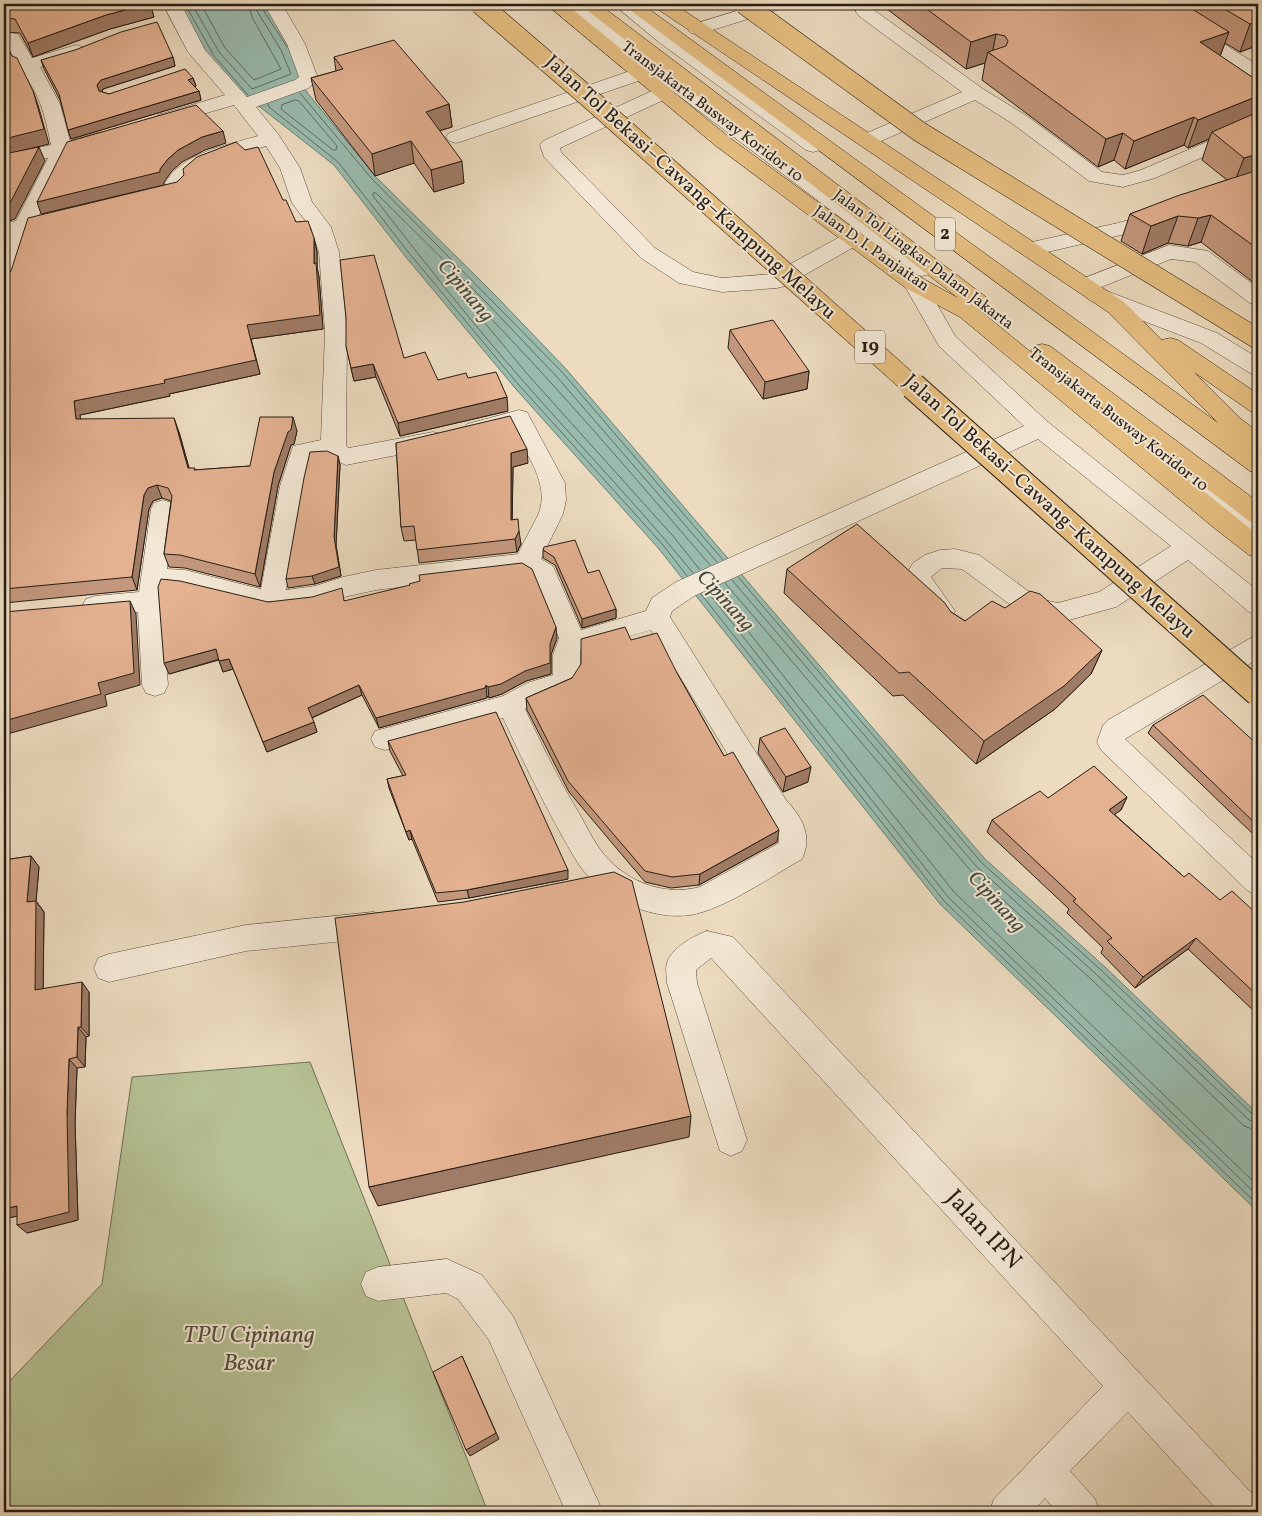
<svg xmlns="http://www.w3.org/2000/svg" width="1262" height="1516" font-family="Vollkorn,serif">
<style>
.green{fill:#b6c194;stroke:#6e6f54}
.water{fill:#99bbae;stroke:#6b7c71}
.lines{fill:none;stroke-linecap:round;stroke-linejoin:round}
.shore{stroke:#606c62;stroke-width:1}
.minor-casing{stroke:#584c40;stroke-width:1}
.highway-casing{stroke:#261d15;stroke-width:1}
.minor{fill:#f3e8d5;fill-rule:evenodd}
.highway{fill:#e6be80;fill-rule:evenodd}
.highway-bridge-far1-casing{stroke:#261d15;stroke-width:21;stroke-linecap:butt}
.highway-bridge-casing{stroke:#261d15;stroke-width:28;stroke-linecap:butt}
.highway-bridge-far1{stroke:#e6be80;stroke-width:20}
.highway-bridge{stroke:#e6be80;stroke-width:26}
.wall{fill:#c4987d;stroke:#261d15}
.shaded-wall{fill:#a07c66;stroke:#261d15}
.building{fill:#e4b191;stroke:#261d15}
.labels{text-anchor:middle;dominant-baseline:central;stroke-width:4;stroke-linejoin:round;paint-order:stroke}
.far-street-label{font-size:16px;fill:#261d15;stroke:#f3e8d5}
.shield{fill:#f3e8d5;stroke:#645a4f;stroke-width:1}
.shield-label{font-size:19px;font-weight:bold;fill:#261d15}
.street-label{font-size:20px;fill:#261d15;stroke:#f3e8d5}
.water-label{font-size:21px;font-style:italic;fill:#484c43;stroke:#f3e8d5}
.near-street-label{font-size:24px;fill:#261d15;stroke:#f3e8d5}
.near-park-label{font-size:24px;font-style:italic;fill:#514e3b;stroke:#f3e8d5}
</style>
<rect width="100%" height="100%" fill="#ecdbbf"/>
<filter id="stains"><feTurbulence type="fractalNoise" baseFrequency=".004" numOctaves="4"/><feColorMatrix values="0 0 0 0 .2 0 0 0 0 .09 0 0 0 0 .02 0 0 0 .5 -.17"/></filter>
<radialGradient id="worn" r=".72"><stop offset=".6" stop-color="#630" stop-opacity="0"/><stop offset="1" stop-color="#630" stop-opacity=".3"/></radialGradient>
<polygon class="green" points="310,1062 488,1512 4,1512 4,1387 102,1284 132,1077"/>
<g class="water">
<polygon points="180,4 265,4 291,45 306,80 247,103 210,59"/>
<polygon points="302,86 375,176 495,295 566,369 984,858 1105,967 1258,1114 1258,1212 940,904 659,549 515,388 405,256 334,165 255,103"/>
</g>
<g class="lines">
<g class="shore">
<polyline points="185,4 214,56 248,95"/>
<polyline points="192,4 219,52 252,89 291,74 281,50 257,11 255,4"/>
<polyline points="201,4 225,48 254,80 281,69 253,19 248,4"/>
<polyline points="262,4 262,8 287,47"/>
<polyline points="300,93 372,179 562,372 723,560"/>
<polygon points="296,100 299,101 337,146 336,150 333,150 281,109 282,105"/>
<polyline points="268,104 269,107 338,162 409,253 518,384 663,545 687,576"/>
<path d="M700,570L673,536L529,376L465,299V295H468C553,381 631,473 710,565"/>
<path d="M693,573C639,507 580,446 524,382C471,322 422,259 373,196V193H376L487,303L557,377L717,562"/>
<polyline points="738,577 981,862 1101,970 1253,1115 1258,1117"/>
<polyline points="732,580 976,866 1097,975 1249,1120 1258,1123"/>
<polyline points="725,583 971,871 1092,980 1244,1126 1258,1131"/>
<polyline points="714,588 954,892 1258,1186"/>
<polyline points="707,591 948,897 1258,1196"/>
<polyline points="701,594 944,901 1258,1205"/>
</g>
<g class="minor-casing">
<g id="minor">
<path d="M163,4H181L205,50L247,97L295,80L299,77L287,44L264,4H282L305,44L318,78L309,88L256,107L278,134L300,168L312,202L331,227L339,252L347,332L346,446L349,448L433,432L441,434L445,440L441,446L433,448L346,465L326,456L311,459L304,486L286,590L315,586L343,577L376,570L518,554C524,540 532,528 538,515C551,485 526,454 513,428L475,438L467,436L463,430L467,424L519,410L527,412L565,483L566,500L563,514L541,559L553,566L581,630L646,611L652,598L676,582L1024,426L939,346L903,283L906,278L914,276L922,278L955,336L1048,422L1258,591V615L1249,612L1188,560L1116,607L1058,623L1023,614L962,569L942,568L931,577L955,611L951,618L942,621L933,618L905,577L913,563L925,555L940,550L955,549L979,555L1039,599L1058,603L1099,592L1171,546L1038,439L694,596L672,611L670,617L786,800C802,817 813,836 802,859C772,876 723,910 690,915C656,920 614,903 590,878C577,865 570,849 561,834C540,796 521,757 503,718L385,750L375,747L371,739L375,731L503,696L527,683L553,675V655L559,638L534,579L523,572L376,590L344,597L315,606L271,611L185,590L164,588L161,598L168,685L164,693L155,696L146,693L142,685L138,612L95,616L86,613L82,606L86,599L95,596L139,592L151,509L154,503L163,500L172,503L175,509L167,569L185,570L261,589L280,486L293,446L321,440L325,332L319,252L311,228L292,203L280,168L266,146C244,153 198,163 185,183L187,188C180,199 152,204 140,201L137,197L140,193L166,186L165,183C184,152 225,146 258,136L234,105L165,125L158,123L155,119L158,115L225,95L188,52ZM651,630L766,816C774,825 779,831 779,843L700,887C661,897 622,880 599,848C590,835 584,821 576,808C557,776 541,743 525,709L545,699L571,689L580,676V650Z"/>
<path d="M563,4H583L629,41L930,264L933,269L930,274L922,276L914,274L862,234L864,238L861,243L785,286L777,288L722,292L679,283L641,258L544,157L540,145L543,141L656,89L663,87L670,89L649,73L647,78L463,141L456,143L449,141L446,137L449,133L633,70L643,69ZM670,89L861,233L854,231L847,233L772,274L722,278L693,272L655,248L561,152L560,148L670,97L672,93Z"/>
<polygon points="613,4 633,4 672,35 820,142 823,146 820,150 813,152 806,150 660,43"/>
<polygon points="759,4 786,4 783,8 703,33 697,34 691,33 688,29 691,25"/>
<polygon points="856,4 874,4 874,10 983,89 1027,116 1102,172 1123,175 1141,170 1258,120 1258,133 1155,178 1123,187 1089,181 1013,124 975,100 874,144 867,146 860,144 857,140 860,136 962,92 859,16 856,12"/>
<polygon points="1138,4 1159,4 1258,65 1258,79 1251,77 1141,8"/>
<path d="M12,33L18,34L32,58L76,45L83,47L85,51L83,55L40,67L60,104L70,141L100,132L107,134L110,138L107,142L70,153L38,217L61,212L68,213L71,218L68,223L32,231L15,284L12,289L4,291V253L10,234L4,233V223L16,221L48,158L4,167V155L51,145C48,131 45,116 40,103C31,81 17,65 6,44H4V34Z"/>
<polygon points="1162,211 1169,212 1172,217 1169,222 1121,235 1030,256 1023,254 1020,249 1023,244 1118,223"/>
<polygon points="1169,245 1208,251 1258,288 1258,305 1250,303 1195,262 1171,259 1099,288 1217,333 1258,358 1258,376 1250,373 1201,343 1089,300 1086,295 1088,292 1077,291 1074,286 1077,281"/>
<polygon points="1125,417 1133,419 1258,515 1258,537 1249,534 1117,431 1113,425 1117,419"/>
<polygon points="1258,636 1258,659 1125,739 1258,864 1258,895 1248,891 1101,750 1097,742 1103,725 1108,720 1249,639"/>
<polygon points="374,912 384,916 389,925 384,934 374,938 246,951 109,982 98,978 94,968 98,958 109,954 246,925"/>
<path d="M707,931L733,937L1257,1499L1258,1512H1219L1128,1412L1070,1471L1095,1499L1100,1512H1057L1045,1498L1032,1512H989L994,1499L1103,1386L711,958L696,970L697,983L747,1140L742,1151L731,1156L720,1151L667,983C667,977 665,969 667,963C671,948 694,936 707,931Z"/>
<polygon points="447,1259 482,1275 513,1316 603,1512 566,1512 489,1340 458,1299 446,1293 378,1301 366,1296 361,1284 366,1272 378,1267"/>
</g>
</g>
<g class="highway-casing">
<g id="highway">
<polygon points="546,4 566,4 730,138 922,278 958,298 579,4 599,4 986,297 989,302 986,307 978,309 1032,353 1031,351 1034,346 1042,344 1050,346 1258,502 1258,524 1249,521 1071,384 1258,535 1258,557 1249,555 1213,527 960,317 906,288 716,146"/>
<polygon points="622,4 642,4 1218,423 1108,312 656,8 653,4 674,4 1124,302 1162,340 1170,338 1178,340 1258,394 1258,413 1250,411 1194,372 1241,419 1258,432 1258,448 1252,448 1258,453 1258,473 1250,471"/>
</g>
</g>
<use href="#minor" class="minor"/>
<use href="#highway" class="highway"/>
<g class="highway-bridge-far1-casing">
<g id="highway-bridge-far1">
<polyline points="480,4 588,97 915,388"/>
<polyline points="744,4 920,132 1258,339"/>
</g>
</g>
<g class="highway-bridge-casing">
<polyline id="highway-bridge" points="913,386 1258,693"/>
</g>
<use href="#highway-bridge-far1" class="highway-bridge-far1"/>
<use href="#highway-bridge" class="highway-bridge"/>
</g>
<g class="wall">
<polygon points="4,4 150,4 154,17 110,29 33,57 20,33 4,32"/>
<polygon points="887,4 1258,4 1258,47 1256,46 1240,52 1225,43 1220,56 1258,81 1258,286 1201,242 1188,246 1168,243 1142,254 1121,241 1130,214 1227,180 1202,160 1209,139 1188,148 1184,145 1125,169 1114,160 1098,167 982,80 985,63 966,69 887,9"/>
<polygon points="173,57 175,66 103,89 102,92 109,94 193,78 196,86 195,87 199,91 201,100 71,139 60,100 44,69 41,60"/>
<polygon points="334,57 449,104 452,127 439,131 464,183 434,192 414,163 375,176 316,100 311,78 336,71"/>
<polygon points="283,200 296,222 314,238 317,252 317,267 319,277 323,329 251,339 260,374 169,394 170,396 80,415 80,419 179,432 189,468 195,470 250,466 297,431 294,444 291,445 278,486 260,587 185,568 169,567 164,554 171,501 162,498 153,501 149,509 137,590 4,603 4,277"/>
<polygon points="730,330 809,371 807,389 763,399 728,348"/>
<polygon points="346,346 404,358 438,380 468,378 508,411 400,436 376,377 354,381"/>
<polygon points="396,443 528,463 513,467 512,520 521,544 517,552 419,563 416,540 404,541 401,527"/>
<polygon points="338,456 340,465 336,545 341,576 315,584 288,588 286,579"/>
<polygon points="543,550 588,573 616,609 616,618 582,628 555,565 543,558"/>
<polygon points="787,569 951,612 965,621 1005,608 1102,650 1091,674 1055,709 976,764 903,695 893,696 784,593"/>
<polygon points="345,601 557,638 551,655 551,674 526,681 502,694 489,698 487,696 487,698 379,728 362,695 312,718 317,732 267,752 233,669 223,672 219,660 169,674 268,602"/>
<polygon points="631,640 677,673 724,756 777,842 699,885 671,888 645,882 569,792 527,710 526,698 572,678"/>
<polygon points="1153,725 1258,745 1258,830 1253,834 1148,733"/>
<polygon points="760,738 808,782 783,792 758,753"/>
<polygon points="388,741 568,879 469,898 438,902 412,839 409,840 389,788 387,779 403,776 390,751"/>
<polygon points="1127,797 1121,810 1114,814 1184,877 1220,900 1258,915 1258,1008 1254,1011 1188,949 1135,988 1101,953 1103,948 1067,913 1069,909 987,832 992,820 1048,798"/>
<polygon points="31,856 39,867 36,901 44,912 43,989 89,992 89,1036 86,1037 85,1067 77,1068 75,1123 78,1220 27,1233 17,1216 4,1219 4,860"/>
</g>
<g class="shaded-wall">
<polygon points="148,4 150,4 154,17 110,29 33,57 28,43 106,15"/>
<polygon points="1258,21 1258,40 1256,46 1240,52 1250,24"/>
<polygon points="1229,32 1219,59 1200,42"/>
<polygon points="996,34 992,55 988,52 985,63 966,69 971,42"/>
<polygon points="173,57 175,66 103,89 100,94 97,85 101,80"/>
<polygon points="193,78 196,86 191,89 188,80"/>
<polygon points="33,91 38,105 49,144 4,155 4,139"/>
<polygon points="199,91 201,100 71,139 68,130"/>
<polygon points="1258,96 1258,119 1212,132 1209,139 1188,148 1198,120"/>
<polygon points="449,104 452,127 428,134 426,112"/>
<polygon points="1194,117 1184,145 1125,169 1134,141"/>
<polygon points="223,131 226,143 205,150 182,162 172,171 164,182 164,185 41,214 37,202 160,169 168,159 178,150 202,137"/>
<polygon points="1123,133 1114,160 1098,167 1106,139"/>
<polygon points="411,141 414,163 375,176 372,154"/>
<polygon points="39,147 45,161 15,219 4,223 4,207"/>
<polygon points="1258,154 1258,179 1233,186 1244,158"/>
<polygon points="462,161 464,183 434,192 431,170"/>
<polygon points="1211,215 1201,242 1188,246 1198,218"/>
<polygon points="1178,216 1168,243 1142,254 1151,226"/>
<polygon points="4,226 8,236 4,248"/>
<polygon points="314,238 317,252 317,267 319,277 323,329 251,339 260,374 169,394 170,396 80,415 82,433 76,419 74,401 164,380 247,325 314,264"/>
<polygon points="373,364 376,377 354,381 351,368"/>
<polygon points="809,371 807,389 763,399 765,382"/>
<polygon points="507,397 508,411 400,436 398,423"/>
<polygon points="293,417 297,431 294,444 291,445 278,486 260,587 255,574 274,472"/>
<polygon points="174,418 179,432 193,482 188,468"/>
<polygon points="527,449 528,463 513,467 512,533 511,520 511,453"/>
<polygon points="338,456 340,465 336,545 341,576 315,584 312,576 334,537"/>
<polygon points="157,485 162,498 153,501 149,509 137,590 132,577 144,495 148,488"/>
<polygon points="519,531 521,544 517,552 515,539"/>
<polygon points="130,601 136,614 140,685 105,695 107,706 4,735 6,748 4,749 4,721 98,683"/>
<polygon points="616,609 616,618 582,628 582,619"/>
<polygon points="556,627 557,638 551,655 551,674 526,681 502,694 489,698 488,687 550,644"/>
<polygon points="216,649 220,659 169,674 164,663"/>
<polygon points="1102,650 1091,674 1055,709 976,764 984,741"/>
<polygon points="229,659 233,669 223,672 219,661"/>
<polygon points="359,685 362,695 311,718 308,708"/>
<polygon points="486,685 487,698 379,728 376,718"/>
<polygon points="314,722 317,732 267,752 263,742"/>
<polygon points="811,767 808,782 783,792 786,777"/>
<polygon points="1127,797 1121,810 1103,823 1109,810"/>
<polygon points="1258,826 1258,830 1253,834"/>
<polygon points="410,830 412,839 409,840 406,832"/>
<polygon points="779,830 777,842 699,885 700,874"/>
<polygon points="31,856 39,867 36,901 44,912 43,1000 35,990 27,902"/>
<polygon points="568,870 568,879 469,898 467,890"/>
<polygon points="1196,938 1188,949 1135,988 1143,977"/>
<polygon points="82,982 89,992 89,1036 81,1027"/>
<polygon points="78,1027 86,1037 85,1067 77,1057"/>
<polygon points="69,1059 77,1068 75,1123 78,1220 27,1233 17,1225 67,1114"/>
<polygon points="691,1116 689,1137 378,1206 369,1187"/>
<polygon points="17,1206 26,1214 4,1219 4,1209"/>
<polygon points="462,1356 499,1439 470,1456 466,1450"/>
</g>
<g class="building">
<polygon points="4,4 148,4 106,15 28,43 15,19 4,18"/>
<polygon points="920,4 1184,4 1229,32 1200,42 1258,81 1258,96 1198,120 1194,117 1134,141 1123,133 1106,139 988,52 1006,46 1008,41 1005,36 996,34 971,42"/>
<polygon points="1216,4 1258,4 1258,21 1250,24"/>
<polygon points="157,22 173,57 101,80 97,85 99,91 109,94 185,69 193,78 188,80 199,91 68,130 59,94 41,60 75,50 121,32"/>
<polygon points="4,40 12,56 17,58 33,91 44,129 4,139"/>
<polygon points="394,40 449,104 426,112 462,161 431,170 411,141 372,154 311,78 343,69 334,57"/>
<polygon points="196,105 223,131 202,137 178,150 168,159 160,169 160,172 37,202 67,142"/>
<polygon points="1258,112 1258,154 1244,158 1212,132"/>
<polygon points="236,142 245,150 258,147 283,200 286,200 296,222 308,221 314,238 314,264 316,263 320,315 247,325 256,360 164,380 165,383 74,401 76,419 174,418 188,468 195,468 194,470 250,466 260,417 293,417 291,430 288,432 274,472 255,574 180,555 164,554 172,496 168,488 157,485 148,488 144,495 132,577 4,589 4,277 6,277 11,271 28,218 177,182 184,175 183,169 197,157"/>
<polygon points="39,147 9,205 4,207 4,154"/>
<polygon points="1258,170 1258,249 1211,215 1198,218 1178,216 1151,226 1130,214 1177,196"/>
<polygon points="374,255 404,358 425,352 438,380 466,373 468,378 496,372 507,397 398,423 373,364 351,368 346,346 346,318 340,260"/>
<polygon points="773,320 809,371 765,382 730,330"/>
<polygon points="510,416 527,449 511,453 511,520 518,519 519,531 515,539 417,550 414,526 401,527 396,443"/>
<polygon points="327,451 338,456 334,537 339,567 312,576 286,579 304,478 310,452"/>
<polygon points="857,524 944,602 951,612 965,621 992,601 1005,608 1030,591 1040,594 1102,650 1064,686 984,741 909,672 899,673 787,569"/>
<polygon points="575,540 588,573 599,570 616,609 582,619 554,557 543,550 544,547"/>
<polygon points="522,563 532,569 556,627 550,644 550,663 525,671 501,684 488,687 486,685 485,688 376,718 359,685 308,708 314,722 263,742 229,659 219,661 216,649 164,663 158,587 161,579 180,581 268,602 312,597 342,588 344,601 410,585 409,584 420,581 419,575"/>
<polygon points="130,601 134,673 98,683 101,694 4,721 4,612"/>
<polygon points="625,627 631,640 657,633 677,673 724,756 733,752 779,830 700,874 672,877 645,871 568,781 526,698 572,678 581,664 581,639"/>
<polygon points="1203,695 1258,745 1258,826 1153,725"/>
<polygon points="496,712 568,870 467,890 436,893 410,830 406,832 387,779 406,775 388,741"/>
<polygon points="785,728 811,767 786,777 760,738"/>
<polygon points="1094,766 1127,797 1109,810 1184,877 1189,873 1220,900 1232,891 1258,915 1258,996 1196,938 1143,977 1107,941 1112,938 1073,901 1076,899 992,820 1040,791 1048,798"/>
<polygon points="31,856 27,902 36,901 35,990 82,982 81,1027 78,1027 77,1057 69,1059 67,1114 69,1212 17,1225 17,1206 4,1209 4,860"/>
<polygon points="614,872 632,881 691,1116 369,1187 335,918 464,902"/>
<polygon points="462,1356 496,1433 466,1450 433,1372"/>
</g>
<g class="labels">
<g class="far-street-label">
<text transform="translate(712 112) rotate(37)">Transjakarta Busway Koridor 10</text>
<text transform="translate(871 249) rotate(35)">Jalan D. I. Panjaitan</text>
<text transform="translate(923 260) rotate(37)">Jalan Tol Lingkar Dalam Jakarta</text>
<text transform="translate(1118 420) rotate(38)">Transjakarta Busway Koridor 10</text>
</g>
<g class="shield">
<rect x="935" y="217.5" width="20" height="33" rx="4"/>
<rect x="855" y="330.5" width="30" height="33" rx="4"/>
</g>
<g class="shield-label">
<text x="945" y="234">2</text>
<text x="870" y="347">19</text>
</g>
<g class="street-label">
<text transform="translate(690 188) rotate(42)">Jalan Tol Bekasi–Cawang–Kampung Melayu</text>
<text transform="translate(1049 507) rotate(42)">Jalan Tol Bekasi–Cawang–Kampung Melayu</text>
</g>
<g class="water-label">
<text transform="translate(465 291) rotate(50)">Cipinang</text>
<text transform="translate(725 601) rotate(48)">Cipinang</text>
<text transform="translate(996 902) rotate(48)">Cipinang</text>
</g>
<g class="near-street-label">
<text transform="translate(983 1230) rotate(47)">Jalan IPN</text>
</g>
<g class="near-park-label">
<text x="249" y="1336">TPU Cipinang<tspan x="249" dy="28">Besar</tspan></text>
</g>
</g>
<rect width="1262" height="1516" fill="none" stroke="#ecdbbf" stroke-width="20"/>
<rect x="5" y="5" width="1252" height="1506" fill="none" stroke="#261d15" stroke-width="2.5"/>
<rect x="10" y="10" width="1242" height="1496" fill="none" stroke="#261d15"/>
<rect width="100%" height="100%" filter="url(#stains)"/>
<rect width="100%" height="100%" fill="url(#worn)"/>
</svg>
